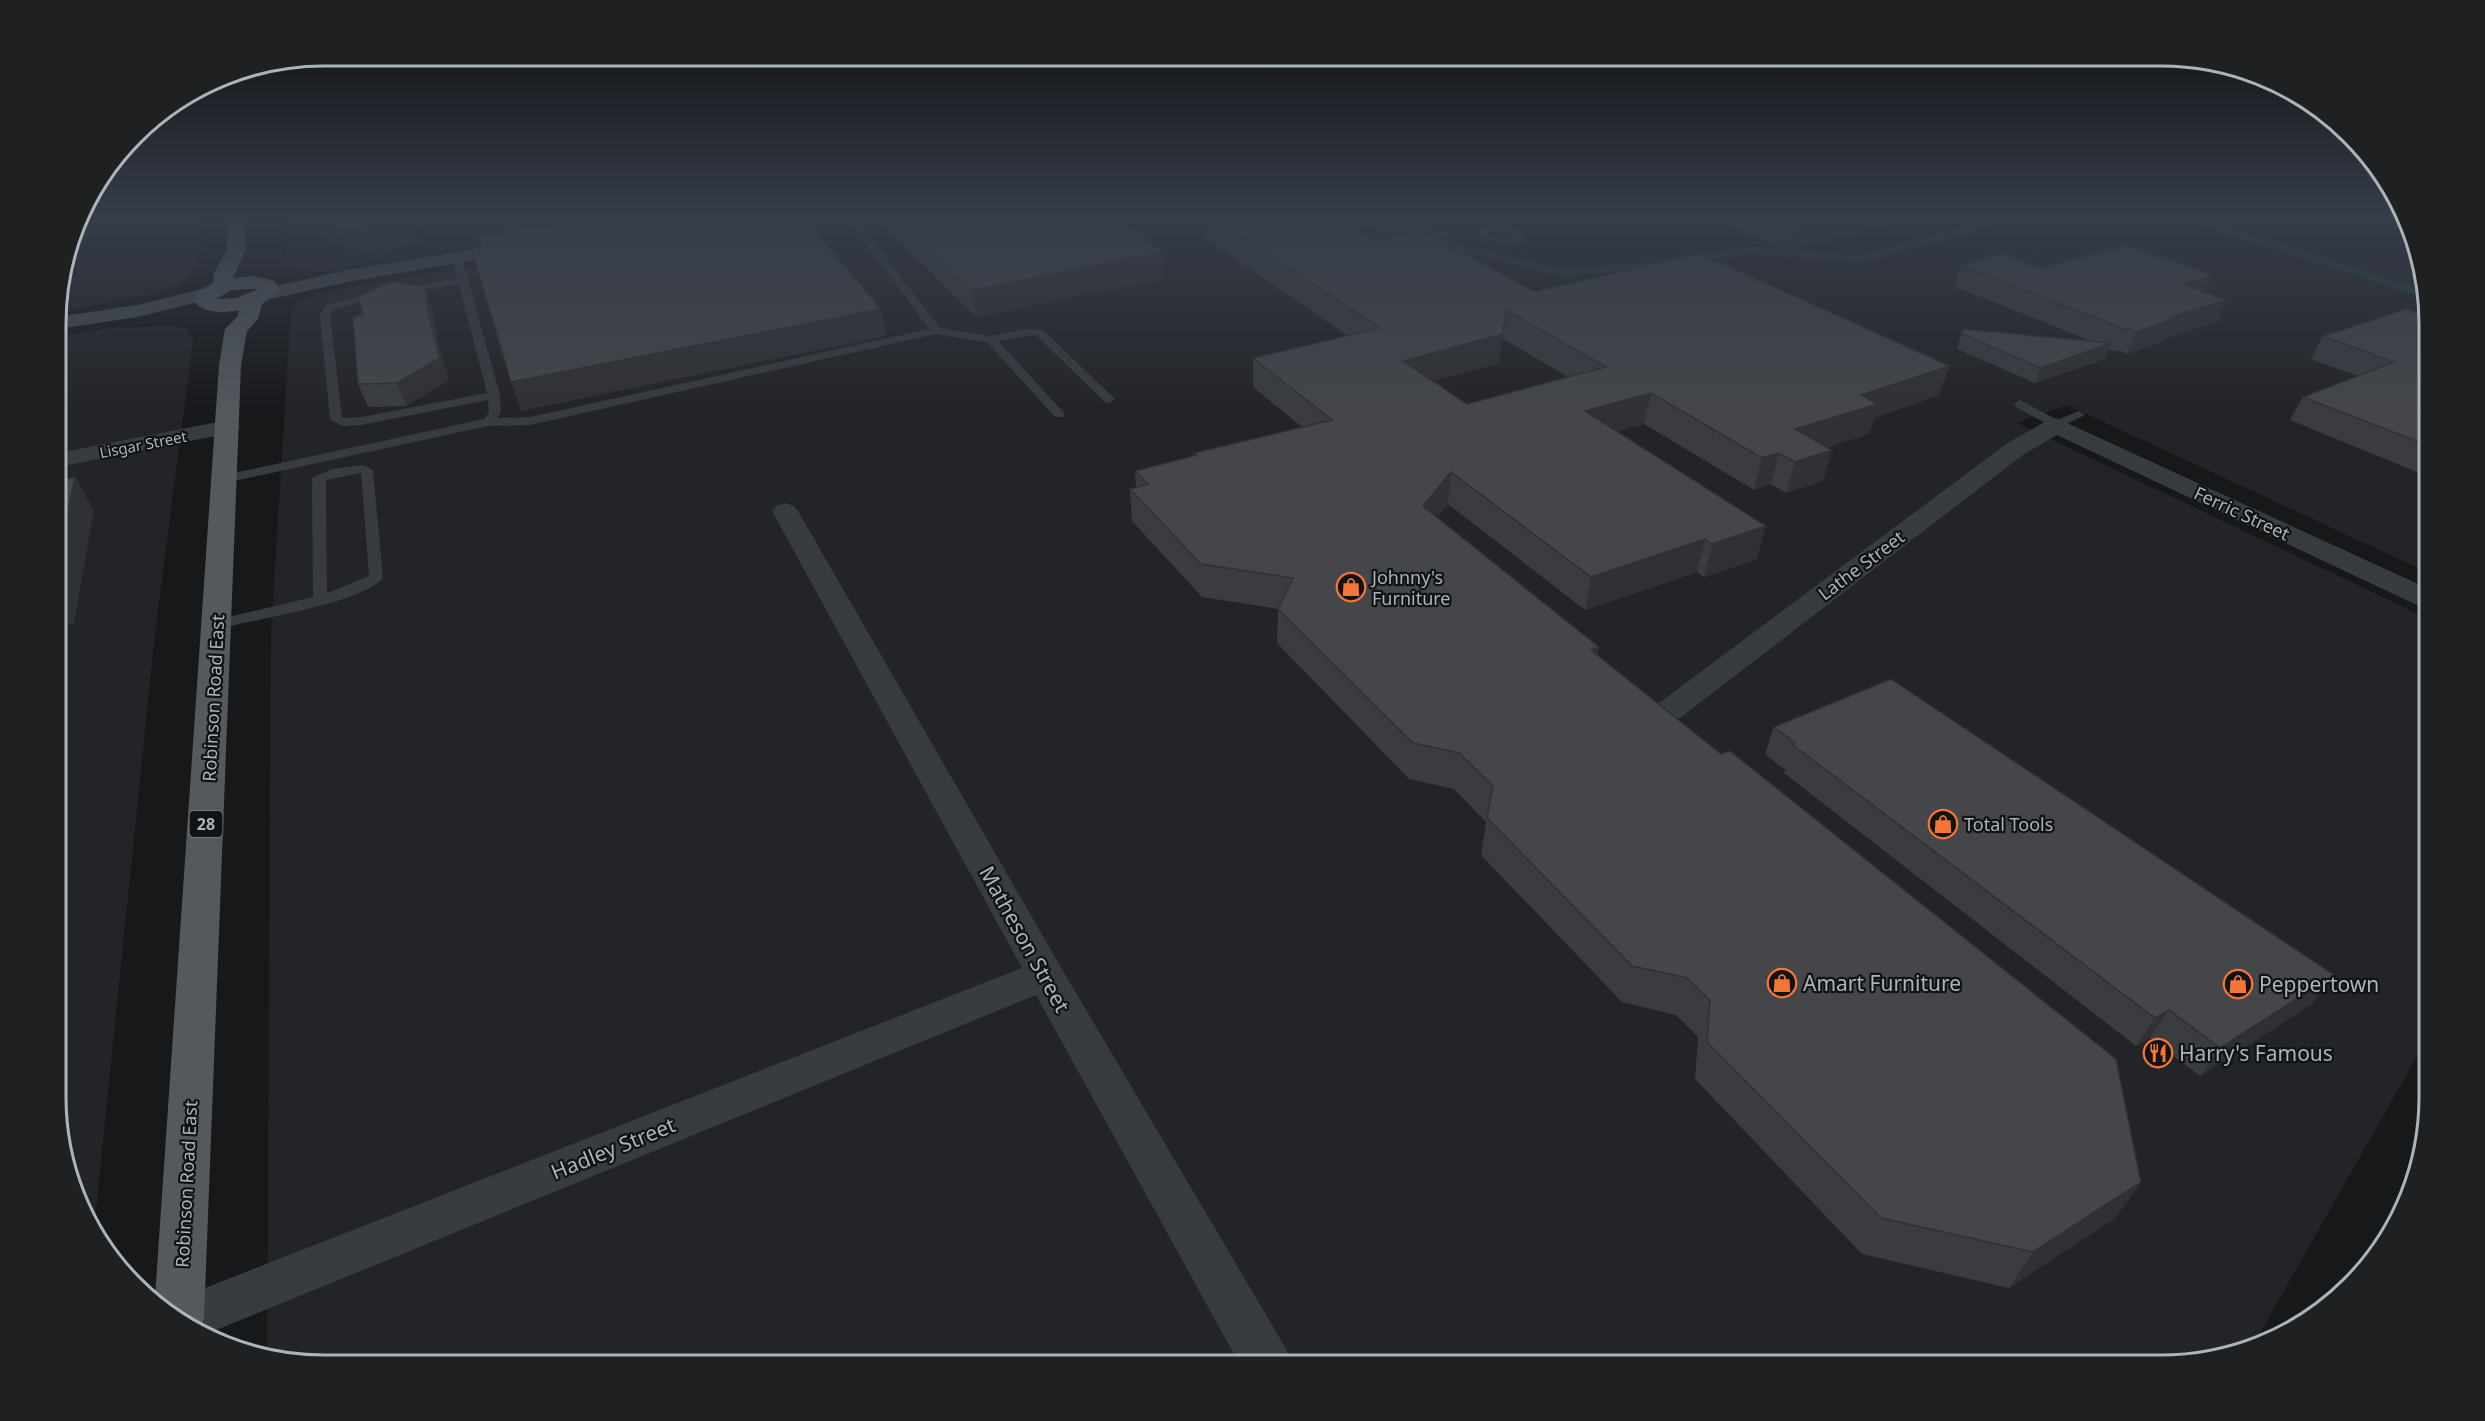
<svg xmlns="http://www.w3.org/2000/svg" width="2485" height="1421" font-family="'Noto Sans',sans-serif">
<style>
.built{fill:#232427}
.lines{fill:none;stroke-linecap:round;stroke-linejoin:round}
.stream{stroke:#2d3c3e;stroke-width:7}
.lane{fill:#383b3f;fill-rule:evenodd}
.street{fill:#383b3f;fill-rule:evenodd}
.secondary{fill:#464b4f;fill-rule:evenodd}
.primary{fill:#54595e;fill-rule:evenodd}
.wall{fill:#3a3c40;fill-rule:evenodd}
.shaded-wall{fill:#303134}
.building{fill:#44464a;stroke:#303134;stroke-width:1.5;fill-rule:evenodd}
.labels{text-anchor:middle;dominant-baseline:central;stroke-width:4.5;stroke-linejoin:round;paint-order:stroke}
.far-street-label{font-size:15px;fill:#aab4b9;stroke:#121315}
.shield{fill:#121315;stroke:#7c8488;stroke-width:1.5}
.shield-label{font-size:16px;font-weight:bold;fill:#aab4b9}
.street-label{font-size:18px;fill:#aab4b9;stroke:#121315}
.poi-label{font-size:18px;fill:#aab4b9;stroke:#121315;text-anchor:start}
.near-street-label{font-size:21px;fill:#aab4b9;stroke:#121315}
.near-poi-label{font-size:21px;fill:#aab4b9;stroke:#121315;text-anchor:start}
.rim{fill:none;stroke:#aab4b9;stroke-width:3}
</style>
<rect width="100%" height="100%" fill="#17181a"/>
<g class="built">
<polygon points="80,215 205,215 202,246 196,265 180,285 161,293 58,312 58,289"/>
<polygon points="284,215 675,215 324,271 301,270 286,262"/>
<polygon points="786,215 2398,215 2407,220 2415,238 2429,306 2429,573 2067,405 2017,423 2429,619 2429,1035 2255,1342 2178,1365 323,1365 267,1358 271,630 291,310 297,302 328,291"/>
<polygon points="168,326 184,327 193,340 155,633 94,1229 58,1132 58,337 107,328"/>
</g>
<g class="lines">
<g class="stream">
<polyline points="1331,215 1418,237"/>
<polyline points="2181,215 2427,295"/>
<polyline points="1436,241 1561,273 1656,265"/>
<polyline points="1695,259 1749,250 1860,259 2015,215"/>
</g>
<g class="lane">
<path d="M845,215H853L940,328L990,336L1024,329L1043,330L1115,399L1109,403L1105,402L1036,335L998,341L1065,414L1063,417H1055L987,342L936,334L530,425L488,426L225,483L218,479L225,475L484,419L489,412L488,400L361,425L343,426L330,420L320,314L326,305L377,292L457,278L452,258L457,255L462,258L500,395L501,412L497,418L530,417L929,329ZM459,284L487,393L361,417L342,418L330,314L334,309L377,298Z"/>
<path d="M1366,215C1389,213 1414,228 1436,231C1451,234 1465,231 1479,233L1482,228C1497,224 1514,223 1526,236C1511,254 1493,239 1474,238C1466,237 1459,239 1451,239C1430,239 1382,228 1366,215ZM1504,231L1516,236L1508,240L1488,235L1489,232Z"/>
<polygon points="2020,400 2057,420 2079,411 2085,415 2056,429 2016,407 2014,404"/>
<path d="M363,465L373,470L383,578C363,603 252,620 217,629L212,627L209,624L212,621L313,597L312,478L332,469ZM361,473L369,576L327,593L326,480Z"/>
</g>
<g class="street">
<polygon points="2056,418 2429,589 2429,608 2419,606 2057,435 2024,454 1680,718 1669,721 1658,718 1653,711 1658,704 2006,444 2048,420"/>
<polygon points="228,420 236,422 240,427 236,432 58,467 58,453"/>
<polygon points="785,503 794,506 798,511 1059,964 1285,1347 1292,1365 1240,1365 1036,995 204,1335 190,1330 164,1304 1022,968 772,511 776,506"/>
</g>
<g class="secondary">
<polygon points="517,242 524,244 527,248 524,252 347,282 266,300 259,298 256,294 259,290 347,270"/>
<polygon points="207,288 214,290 217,294 214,298 137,317 58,329 58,317 137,305"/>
</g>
<path class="primary" d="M229,215H247L245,251L233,278L253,276L275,281L280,290L262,304L258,319L247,331L241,365L204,1319L198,1333L190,1330L155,1297L219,365L225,329L237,317L239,310C225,313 203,314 194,301L199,291L213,283L214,273L226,251ZM247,289H258L237,298L216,299L232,290Z"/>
</g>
<g class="wall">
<polygon points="855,215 1112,215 1164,278 976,317 873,215 858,218"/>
<path d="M1205,215H1332L1374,239L1535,292L1939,395L1874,418L1869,434L1828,447L1823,481L1786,493L1771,484L1754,490L1644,424L1617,431L1757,559L1704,577L1697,572L1585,610L1448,504L1437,518L1599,647L1597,654L2141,1182L2115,1218L2009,1288L1862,1254L1695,1079L1698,1037L1676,1015L1622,1002L1481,855L1486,822L1454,789L1409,779L1277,643L1278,609L1202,597L1132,521L1130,489L1136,487L1135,471L1194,456V453L1302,427L1253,387V358L1348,336L1205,238ZM1502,338L1568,377L1467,404L1433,381L1499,363Z"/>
<polygon points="1390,215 1488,215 1427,227"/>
<polygon points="1705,215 1927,215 1788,250"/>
<polygon points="1961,265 2041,268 2205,292 2226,300 2216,322 2167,337 2166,340 2127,354 2118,350 2118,352 2109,349 2105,359 2035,383 1957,349 1963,329 2091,341 1954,286"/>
<polygon points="424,286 432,308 439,348 449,380 406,406 368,407 358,384 363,314"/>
<polygon points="2429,316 2429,477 2290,420 2303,397 2358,376 2311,359 2323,336"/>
<polygon points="1774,727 2334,975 2312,1004 2200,1076 2150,1038 2136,1046 1784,773 1785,770 1765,754"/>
</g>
<g class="shaded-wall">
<polygon points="328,215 470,215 471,217 413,226 418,244 349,255 342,239 330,241 319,216"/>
<polygon points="512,215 676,215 481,246 473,221"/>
<polygon points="795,215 845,215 846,220 798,228"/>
<polygon points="857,215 873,215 858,218"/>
<polygon points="1428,215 1488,215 1427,227"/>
<polygon points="1832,215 1927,215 1788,250 1794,224"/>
<polygon points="1163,252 1164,278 976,317 972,290"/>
<polygon points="2213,275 2203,296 2182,284"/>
<polygon points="424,286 432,308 439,348 449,380 406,406 397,383 431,326"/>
<polygon points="2226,300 2216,322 2167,337 2166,340 2127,354 2137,332 2171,317"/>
<polygon points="881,309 886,336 521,411 511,382"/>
<polygon points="1506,310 1499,363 1401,390 1403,361"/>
<polygon points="2111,343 2105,359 2035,383 2041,368"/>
<polygon points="1950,366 1939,395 1874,418 1869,434 1790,459 1795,429 1861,395"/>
<polygon points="1651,393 1644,424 1580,442 1585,411"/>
<polygon points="1832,450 1823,481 1786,493 1795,462"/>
<polygon points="1779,453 1771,484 1754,490 1762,458"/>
<polygon points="1451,472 1448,504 1420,539 1423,506"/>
<polygon points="75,477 94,510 74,623 58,627 58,561"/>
<polygon points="1766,526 1757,559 1704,577 1712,544"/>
<polygon points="1705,539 1697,572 1585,610 1591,577"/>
<polygon points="1599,647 1592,682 1591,650"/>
<polygon points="2334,975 2312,1004 2200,1076 2220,1048"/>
<polygon points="2169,1010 2150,1038 2136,1046 2155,1018"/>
<polygon points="2141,1182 2115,1218 2009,1288 2033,1252"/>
</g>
<g class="building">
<polygon points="336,215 407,215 408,219 338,229"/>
<polygon points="470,215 512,215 473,221"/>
<polygon points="611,215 802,215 881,309 511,382 471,247 482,246 478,236"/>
<polygon points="894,215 1112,215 1163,252 972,290"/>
<path d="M1209,215H1332L1374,239L1421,230L1535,292L1699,253L1950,366L1861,395L1878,404L1795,429L1832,450L1795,462L1779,453L1762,458L1651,393L1585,411L1766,526L1712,544L1705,539L1591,577L1451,472L1423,506L1599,647L1591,650L1721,754L1730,751L2116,1059L2141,1182L2033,1252L1881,1218L1707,1042L1710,1000L1687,978L1632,966L1487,818L1493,786L1459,753L1413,743L1278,609L1293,578L1201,564L1130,489L1148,484L1135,471L1197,455L1194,453L1332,420L1253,358L1380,328ZM1506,310L1606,367L1467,404L1403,361L1503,334Z"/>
<polygon points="1772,215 1832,215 1794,224"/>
<polygon points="2127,245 2213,275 2182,284 2226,300 2171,317 2175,318 2137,332 2128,328 2127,330 1961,265 2002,253 2041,268"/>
<polygon points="390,282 424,286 431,326 440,358 397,383 358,384 353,317 363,314 358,297"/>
<polygon points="2406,309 2429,316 2429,446 2303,397 2394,362 2323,336"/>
<polygon points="1963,329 2111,343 2041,368 1962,334"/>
<polygon points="75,477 58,561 58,481"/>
<polygon points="1891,679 2334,975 2220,1048 2169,1010 2155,1018 1793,745 1795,743 1774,727"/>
</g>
<linearGradient id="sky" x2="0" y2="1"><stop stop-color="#0d0d0e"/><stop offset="0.52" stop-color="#363d49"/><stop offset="1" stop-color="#363d49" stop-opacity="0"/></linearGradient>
<rect width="2485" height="414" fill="url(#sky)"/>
<defs>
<g id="shop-ring" transform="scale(1.5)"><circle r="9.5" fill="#121315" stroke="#f37636" stroke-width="1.5"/><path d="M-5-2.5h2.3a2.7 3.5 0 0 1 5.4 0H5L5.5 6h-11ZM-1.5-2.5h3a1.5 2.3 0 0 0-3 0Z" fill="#f37636"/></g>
<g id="restaurant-ring" transform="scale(1.5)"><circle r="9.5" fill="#121315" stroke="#f37636" stroke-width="1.5"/><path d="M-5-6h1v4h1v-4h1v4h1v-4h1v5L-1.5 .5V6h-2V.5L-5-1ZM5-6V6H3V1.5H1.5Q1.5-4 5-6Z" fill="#f37636"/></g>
</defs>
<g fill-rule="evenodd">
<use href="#shop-ring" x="1351" y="587"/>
<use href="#shop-ring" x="1943" y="824"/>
<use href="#shop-ring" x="1782" y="983"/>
<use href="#shop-ring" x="2238" y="984"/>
<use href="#restaurant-ring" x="2158" y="1053"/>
</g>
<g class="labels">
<g class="far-street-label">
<text transform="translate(143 444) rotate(-11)">Lisgar Street</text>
</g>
<rect class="shield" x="189.5" y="811" width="33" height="26" rx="4.5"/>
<g class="shield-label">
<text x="206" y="824">28</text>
</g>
<g class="street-label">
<text transform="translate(2242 513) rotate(25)">Ferric Street</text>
<text transform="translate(1861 565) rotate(-37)">Lathe Street</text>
<text transform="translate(213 698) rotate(-87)">Robinson Road East</text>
<text transform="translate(186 1184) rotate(-87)">Robinson Road East</text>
</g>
<g class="poi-label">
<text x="1372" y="577">Johnny's<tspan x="1372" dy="21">Furniture</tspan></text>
<text x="1964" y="824">Total Tools</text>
</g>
<g class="near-street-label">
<text transform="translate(1025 939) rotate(61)">Matheson Street</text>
<text transform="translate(613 1148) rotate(-22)">Hadley Street</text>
</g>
<g class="near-poi-label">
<text x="1803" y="983">Amart Furniture</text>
<text x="2259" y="984">Peppertown</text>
<text x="2179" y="1053">Harry's Famous</text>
</g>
</g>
<path d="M0 0H2485V1421H0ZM324 66H2161A258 258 0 0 1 2419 324V1097A258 258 0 0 1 2161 1355H324A258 258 0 0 1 66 1097V324A258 258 0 0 1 324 66Z" fill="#1e2022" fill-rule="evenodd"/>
<path class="rim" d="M324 66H2161A258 258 0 0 1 2419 324V1097A258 258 0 0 1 2161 1355H324A258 258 0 0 1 66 1097V324A258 258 0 0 1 324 66Z"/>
</svg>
